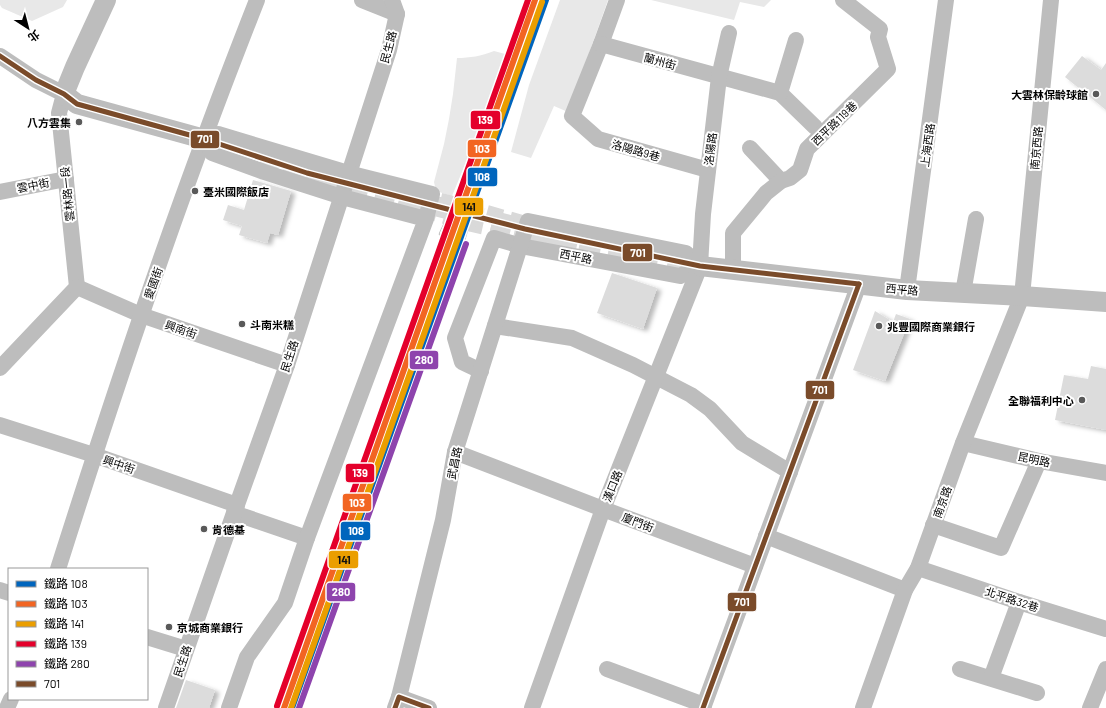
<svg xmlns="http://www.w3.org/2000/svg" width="1106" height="708" font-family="Barlow,'Noto Sans TC',sans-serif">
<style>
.green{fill:#e8e8e8}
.building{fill:#dcdcdc;filter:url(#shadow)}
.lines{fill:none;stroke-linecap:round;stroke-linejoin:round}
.minor-tunnel{stroke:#d9d9d9;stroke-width:16;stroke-dasharray:16 8;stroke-linecap:butt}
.major-tunnel{stroke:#d9d9d9;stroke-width:20;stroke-dasharray:20 10;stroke-linecap:butt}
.minor{stroke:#bdbdbd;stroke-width:16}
.major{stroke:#bdbdbd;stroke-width:20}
.rail-casing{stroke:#bdbdbd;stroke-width:4.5}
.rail{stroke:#fff;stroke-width:3;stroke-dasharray:9;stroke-linecap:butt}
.bus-1-casing{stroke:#fff;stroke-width:8}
.bus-1{stroke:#7a4b2a;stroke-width:5}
.rail-1-casing{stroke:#fff;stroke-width:9}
.rail-2-casing{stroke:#fff;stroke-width:9}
.rail-3-casing{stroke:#fff;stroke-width:9}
.rail-4-casing{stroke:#fff;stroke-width:9}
.rail-5-casing{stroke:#fff;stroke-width:9}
.rail-1{stroke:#0065bd;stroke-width:6}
.rail-2{stroke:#f26522;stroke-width:6}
.rail-3{stroke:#eb9e00;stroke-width:6}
.rail-4{stroke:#e4002b;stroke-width:6}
.rail-5{stroke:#8e44ad;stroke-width:6}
.poi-dot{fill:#595959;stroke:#fff;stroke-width:1.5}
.labels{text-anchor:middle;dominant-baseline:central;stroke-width:4;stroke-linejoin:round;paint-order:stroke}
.street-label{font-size:11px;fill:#000;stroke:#fff}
.poi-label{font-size:11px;font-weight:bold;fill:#000;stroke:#fff;text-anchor:start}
.line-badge{stroke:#fff;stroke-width:1.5}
.badge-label{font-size:11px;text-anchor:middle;font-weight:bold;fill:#fff}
.pale-badge-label{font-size:11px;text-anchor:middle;font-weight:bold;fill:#111}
</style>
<defs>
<filter id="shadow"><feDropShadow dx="4.5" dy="2.5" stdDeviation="2" flood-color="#0004"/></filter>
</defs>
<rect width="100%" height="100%" fill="#fff"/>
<g class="green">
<polygon points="0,0 67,0 63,7 32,21 2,8 0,5"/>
<polygon points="560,0 608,0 568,112 554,106 531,158 511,152 529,85"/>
<polygon points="651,0 771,0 764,7 740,2 734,20"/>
<path d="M494,51L509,55L496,90L452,196L436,191L434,182L444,144L449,119L453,94L457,58C470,58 481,56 494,51Z"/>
</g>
<g class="building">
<polygon points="1082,56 1101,70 1106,63 1106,110 1065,77"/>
<polygon points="253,180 291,191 278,235 270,233 267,243 239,235 242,226 223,220 228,205 244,210"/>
<polygon points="612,273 657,288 643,329 597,313"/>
<polygon points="875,311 893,322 896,314 910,319 885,381 853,370"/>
<polygon points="1091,366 1106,369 1106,430 1055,420 1064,375 1088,379"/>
<polygon points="186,680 215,690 209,708 176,708"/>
</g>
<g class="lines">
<g class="minor-tunnel">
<polyline points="237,155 472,224 626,258"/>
<polyline points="417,195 465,207 540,228"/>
</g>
<polyline class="major-tunnel" points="204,139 307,173 525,229 700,266"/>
<g class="minor">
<polyline points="362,0 397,14"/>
<polyline points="617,0 601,44 572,116 598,139 708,170"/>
<polyline points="601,44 780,93 815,127"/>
<polyline points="0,56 36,80 64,94 59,113 77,287 0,368"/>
<polyline points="780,93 796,40"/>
<polyline points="750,148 781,181"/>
<polyline points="0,192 66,179"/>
<polyline points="733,270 733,233 766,193 781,181 790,178 800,170 807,149 888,69 878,37 880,29 843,0"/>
<polyline points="77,287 141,315 287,365"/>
<polyline points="907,290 946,0"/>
<polyline points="963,293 976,219"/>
<polyline points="495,326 572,338 633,365 691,395 710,409 742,443 790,472"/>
<polyline points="481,371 462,362 455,338 494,238 521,246 680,276 700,266"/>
<polyline points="0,425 94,455 237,505"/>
<polyline points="963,443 1039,461 1106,473"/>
<polyline points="455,452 603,509 755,566"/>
<polyline points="234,513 307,538"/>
<polyline points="933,525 1001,548 1039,461"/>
<polyline points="766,536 905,590"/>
<polyline points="918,568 1019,602 1106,629"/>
<path d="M58,569C104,424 151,281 204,139C221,92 239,46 257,0"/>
<polyline points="0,590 9,593"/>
<polyline points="147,637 186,649"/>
<polyline points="607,669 704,705"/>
<polyline points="960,669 1037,693"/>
<polyline points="991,678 1019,602"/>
<polyline points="399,697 429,708"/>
<polyline points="7,708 11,699"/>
<polyline points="166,708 234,513 287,365 389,50 397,14 392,0"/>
<polyline points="229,708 247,657 285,603 307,538 426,219 432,194 348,173 218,134 204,139 212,153 264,172 342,197 426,219"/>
<polyline points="395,708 399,697 443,520 455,452 528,221 686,253 700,266"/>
<polyline points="532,708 603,509 700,266 703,214 719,77 729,33"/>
<polyline points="703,708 859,284"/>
<polyline points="863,708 905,590 918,568 963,443 1022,296 1051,0"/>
<polyline points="1090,708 1106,669"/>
</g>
<g class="major">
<polyline points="106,0 75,67 64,94 77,104 204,139"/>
<polyline points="700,266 907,290 1022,296 1106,302"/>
</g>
<g class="rail-casing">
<g id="rail">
<polyline points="441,234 491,127"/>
<polyline points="462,244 477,191"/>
</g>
</g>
<use href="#rail" class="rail"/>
<g class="bus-1-casing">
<g id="bus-1">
<polyline points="0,56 36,80 64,94 77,104 204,139 307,173 525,229 700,266 859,284"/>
<polyline points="395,708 399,697 429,708"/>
<polyline points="703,708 859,284"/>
</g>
</g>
<use href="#bus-1" class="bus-1"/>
<g class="rail-1-casing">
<polyline id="rail-1" points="292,708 546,0"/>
</g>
<g class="rail-2-casing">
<polyline id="rail-2" points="284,708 535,0"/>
</g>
<g class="rail-3-casing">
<polyline id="rail-3" points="291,708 542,2"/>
</g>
<g class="rail-4-casing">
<polyline id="rail-4" points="277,706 528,0"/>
</g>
<g class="rail-5-casing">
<polyline id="rail-5" points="299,708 466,244"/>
</g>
<use href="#rail-1" class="rail-1"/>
<use href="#rail-2" class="rail-2"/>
<use href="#rail-3" class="rail-3"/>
<use href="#rail-4" class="rail-4"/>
<use href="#rail-5" class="rail-5"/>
</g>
<g class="poi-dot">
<circle cx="1096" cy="94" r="4"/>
<circle cx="79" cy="122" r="4"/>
<circle cx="195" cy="191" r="4"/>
<circle cx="242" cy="324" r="4"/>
<circle cx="879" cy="326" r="4"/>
<circle cx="1082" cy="400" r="4"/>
<circle cx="204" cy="529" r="4"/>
<circle cx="169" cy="627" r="4"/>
</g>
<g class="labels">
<g class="street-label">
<text transform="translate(388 47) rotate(-75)">民生路</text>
<text transform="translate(660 61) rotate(15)">蘭州街</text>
<text transform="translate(834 123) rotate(-44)">西平路119巷</text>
<text transform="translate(927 145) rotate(-82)">上海西路</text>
<text transform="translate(1036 148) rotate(-85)">南京西路</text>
<text transform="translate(710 149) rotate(-83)">洛陽路</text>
<text transform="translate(636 150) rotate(16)">洛陽路9巷</text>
<text transform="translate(33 185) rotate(-11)">雲中街</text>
<text transform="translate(67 194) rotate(-96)">雲林路一段</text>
<text transform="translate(576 256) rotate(11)">西平路</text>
<text transform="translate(153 283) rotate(-70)">愛國街</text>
<text transform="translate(902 289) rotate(5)">西平路</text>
<text transform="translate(181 329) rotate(19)">興南街</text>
<text transform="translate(289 356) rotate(-72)">民生路</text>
<text transform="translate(1034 459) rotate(12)">昆明路</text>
<text transform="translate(454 463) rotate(-78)">武昌路</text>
<text transform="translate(119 464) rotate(19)">興中街</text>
<text transform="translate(612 486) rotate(-68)">漢口路</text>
<text transform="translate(942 502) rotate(-70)">南京路</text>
<text transform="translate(638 522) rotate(21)">廈門街</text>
<text transform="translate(1012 599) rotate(18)">北平路32巷</text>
<text transform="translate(182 661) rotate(-71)">民生路</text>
</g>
<g class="poi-label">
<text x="1088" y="94" text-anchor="end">大雲林保齡球館</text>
<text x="71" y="122" text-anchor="end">八方雲集</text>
<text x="203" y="191">臺米國際飯店</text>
<text x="250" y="324">斗南米糕</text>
<text x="887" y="326">兆豐國際商業銀行</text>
<text x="1074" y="400" text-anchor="end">全聯福利中心</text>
<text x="212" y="529">肯德基</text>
<text x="177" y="627">京城商業銀行</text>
</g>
</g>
<g class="line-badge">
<rect x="470" y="110" width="31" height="20" rx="4" fill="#e4002b"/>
<rect x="190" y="130" width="30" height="19" rx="4" fill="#7a4b2a"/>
<rect x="467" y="139" width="30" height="19" rx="4" fill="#f26522"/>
<rect x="467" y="167" width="31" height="20" rx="4" fill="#0065bd"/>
<rect x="454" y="197" width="30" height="19" rx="4" fill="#eb9e00"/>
<rect x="622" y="243" width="31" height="19" rx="4" fill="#7a4b2a"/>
<rect x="409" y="350" width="30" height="20" rx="4" fill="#8e44ad"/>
<rect x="805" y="380" width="30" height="20" rx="4" fill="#7a4b2a"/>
<rect x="345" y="463" width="30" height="20" rx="4" fill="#e4002b"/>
<rect x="342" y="493" width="30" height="19" rx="4" fill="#f26522"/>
<rect x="340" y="521" width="31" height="20" rx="4" fill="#0065bd"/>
<rect x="328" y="550" width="31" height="19" rx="4" fill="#eb9e00"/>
<rect x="326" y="582" width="30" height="20" rx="4" fill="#8e44ad"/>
<rect x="727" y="592" width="30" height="20" rx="4" fill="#7a4b2a"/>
</g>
<g class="badge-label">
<text x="485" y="124">139</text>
<text x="205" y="143">701</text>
<text x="482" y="153">103</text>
<text x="482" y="181">108</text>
<text x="638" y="257">701</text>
<text x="424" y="364">280</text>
<text x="820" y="394">701</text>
<text x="360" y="477">139</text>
<text x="357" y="507">103</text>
<text x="356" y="535">108</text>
<text x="341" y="596">280</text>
<text x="742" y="606">701</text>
</g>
<g class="pale-badge-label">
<text x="469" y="211">141</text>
<text x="344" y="564">141</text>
</g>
<rect x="8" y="568" width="140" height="132" fill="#ffffff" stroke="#999999"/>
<rect x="16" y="581" width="20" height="6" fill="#0065bd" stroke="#999999"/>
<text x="44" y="588" font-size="12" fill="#000000">鐵路 108</text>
<rect x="16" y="601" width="20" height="6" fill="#f26522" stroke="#999999"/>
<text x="44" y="608" font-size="12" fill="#000000">鐵路 103</text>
<rect x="16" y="621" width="20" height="6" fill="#eb9e00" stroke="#999999"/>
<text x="44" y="628" font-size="12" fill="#000000">鐵路 141</text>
<rect x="16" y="641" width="20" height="6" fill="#e4002b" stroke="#999999"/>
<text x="44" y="648" font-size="12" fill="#000000">鐵路 139</text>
<rect x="16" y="661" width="20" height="6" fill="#8e44ad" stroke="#999999"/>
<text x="44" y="668" font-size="12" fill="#000000">鐵路 280</text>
<rect x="16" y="681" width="20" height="6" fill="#7a4b2a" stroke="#999999"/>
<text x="44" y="688" font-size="12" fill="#000000">701</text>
<g transform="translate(28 28) rotate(144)" stroke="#ffffff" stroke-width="3" paint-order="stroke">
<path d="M0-3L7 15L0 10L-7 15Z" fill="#000000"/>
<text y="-6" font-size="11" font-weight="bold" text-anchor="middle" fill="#000000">北</text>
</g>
</svg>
